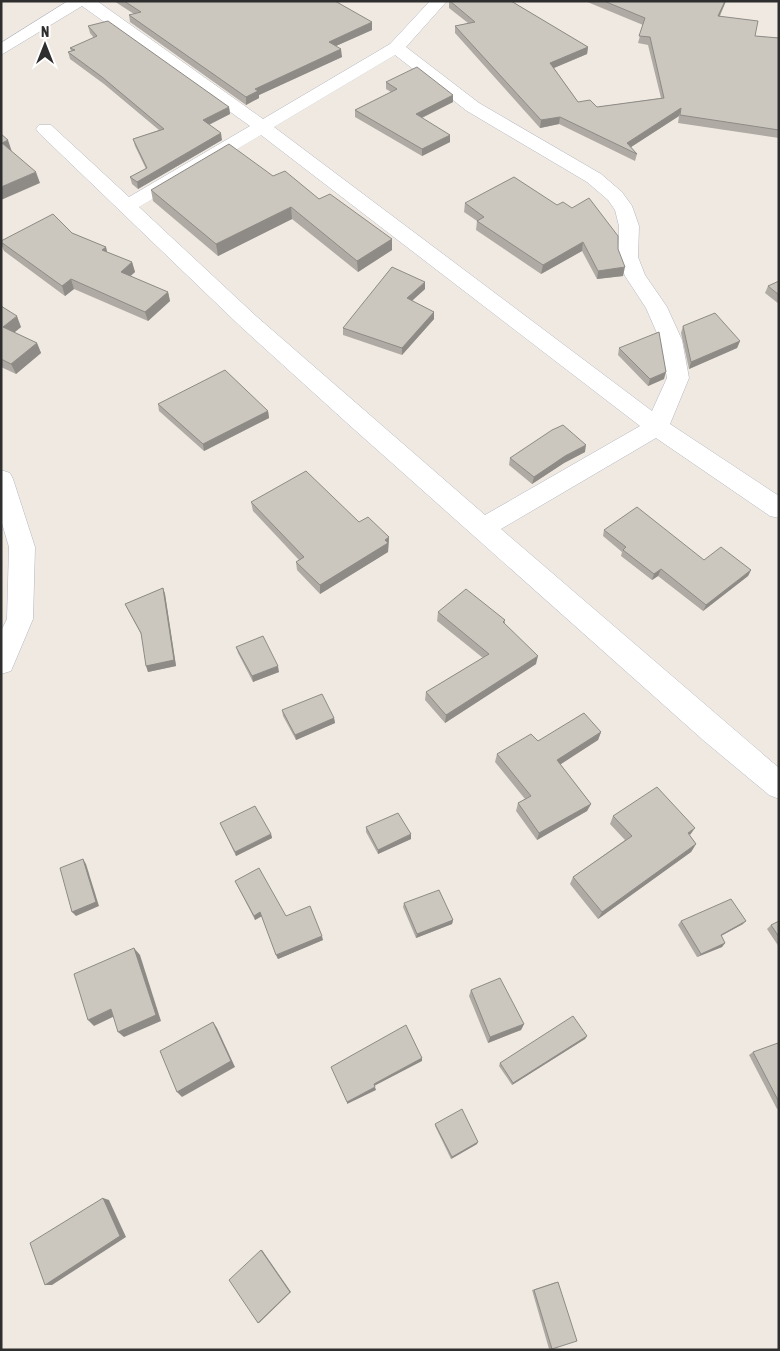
<svg xmlns="http://www.w3.org/2000/svg" width="780" height="1351" font-family="'Asap Condensed',sans-serif">
<style>
.lines{fill:none;stroke-linecap:round;stroke-linejoin:round}
.minor-casing{stroke:#b4b7c1;stroke-width:1}
.minor{fill:#fff;fill-rule:evenodd}
.wall{fill:#afaba4}
.shaded-wall{fill:#8e8b86}
.building{fill:#cbc7bf;stroke:#8e8b86}
</style>
<rect width="100%" height="100%" fill="#efe9e1"/>
<g class="lines">
<g class="minor-casing">
<g id="minor">
<path d="M68,1H97L263,119L390,44L430,1H447L406,47L479,103L601,174L622,192L632,206L639,226L638,257L645,275L667,307L682,340L689,378L670,424L779,496V518L770,516L656,438L501,529L779,768V799L769,795L703,740L347,423L240,326L39,133L36,129L39,125H51L129,197L250,126L82,6L1,55V43ZM395,55L467,111L587,182L608,200L615,210L619,226L618,257L625,276L646,308L660,340L667,378L652,411L274,127ZM261,135L640,426L485,515L256,316L139,207Z"/>
<polygon points="1,470 10,473 13,479 35,547 33,619 11,671 1,674 1,631 7,619 9,547 1,520"/>
</g>
</g>
<use href="#minor" class="minor"/>
</g>
<g class="wall">
<polygon points="114,1 339,1 337,2 372,30 336,46 342,57 259,95 259,98 246,105 130,22 129,15 134,14"/>
<polygon points="449,1 511,1 588,47 587,54 554,68 578,102 597,107 661,98 648,45 638,43 643,25 585,1 726,1 720,16 755,36 779,38 779,138 678,123 679,116 631,147 637,154 635,161 559,124 540,128 455,33 455,26 468,23 449,8"/>
<polygon points="88,26 229,107 230,114 209,125 222,140 138,189 132,184 130,177 146,169 135,146 133,139 159,130 104,84 70,59 68,52 71,51 70,48 94,38 90,33"/>
<polygon points="386,82 453,102 422,118 450,142 422,156 355,117 355,110 391,92 386,89"/>
<polygon points="273,176 319,199 392,239 392,250 358,272 292,219 218,256 153,201 151,190"/>
<polygon points="465,203 557,205 618,249 623,276 597,279 582,251 541,274 476,230 477,221 464,212"/>
<polygon points="72,233 106,247 107,252 132,262 135,272 130,276 168,292 170,301 148,321 74,289 65,296 4,251 1,244 1,241"/>
<polygon points="779,281 779,304 765,293 768,286"/>
<polygon points="425,289 412,301 434,312 434,319 402,355 343,335 343,328"/>
<polygon points="1,306 21,327 14,332 37,343 41,353 16,374 1,367"/>
<polygon points="683,326 740,341 737,348 689,369 681,333"/>
<polygon points="619,348 664,379 648,386 618,355"/>
<polygon points="158,404 268,411 269,418 204,451 159,411"/>
<polygon points="585,452 564,463 532,484 509,465 510,458"/>
<polygon points="251,502 359,522 389,537 388,552 320,594 297,570 296,562 299,560 253,511"/>
<polygon points="604,530 704,560 751,570 748,576 703,611 658,576 652,580 621,556 622,552 603,536"/>
<polygon points="163,588 165,594 176,666 148,672 142,636 128,610 125,604"/>
<polygon points="438,612 505,620 505,624 536,664 445,723 425,700 426,692 483,658 437,621"/>
<polygon points="236,647 279,672 253,682 238,653"/>
<polygon points="282,710 334,718 335,723 296,740 283,716"/>
<polygon points="601,732 598,740 560,764 591,804 587,811 537,840 516,811 518,803 525,799 495,762 497,754 538,741"/>
<polygon points="613,816 690,836 696,844 691,852 598,919 570,884 573,877 625,840 610,824"/>
<polygon points="220,823 271,834 272,838 236,856"/>
<polygon points="366,827 411,839 378,854 366,832"/>
<polygon points="235,881 286,916 323,940 278,959 262,916 255,920"/>
<polygon points="404,903 453,920 452,924 416,938 403,907"/>
<polygon points="681,921 743,924 721,936 725,943 722,947 697,957 678,925"/>
<polygon points="779,921 779,947 767,929 771,925"/>
<polygon points="471,990 524,1024 521,1030 488,1043 469,996"/>
<polygon points="587,1036 585,1039 512,1085 499,1066 500,1063"/>
<polygon points="779,1044 779,1108 777,1109 749,1055 753,1052"/>
<polygon points="435,1124 477,1144 451,1159 435,1126"/>
<polygon points="556,1282 558,1282 552,1349 549,1349 532,1290"/>
</g>
<g class="shaded-wall">
<polygon points="725,1 726,1 716,23 718,16"/>
<polygon points="372,22 372,30 329,49 329,42"/>
<polygon points="588,47 587,54 549,70 550,63"/>
<polygon points="341,49 342,57 259,95 259,98 246,105 246,97 255,89"/>
<polygon points="453,95 453,102 415,121 416,114"/>
<polygon points="229,107 230,114 204,127 203,120"/>
<polygon points="681,108 679,116 628,149 627,143"/>
<polygon points="560,117 559,124 540,128 541,120"/>
<polygon points="221,133 222,140 138,189 137,182"/>
<polygon points="450,135 450,142 422,156 422,149"/>
<polygon points="8,140 12,152 2,143"/>
<polygon points="36,172 40,183 1,200 1,187"/>
<polygon points="291,207 292,219 218,256 216,244"/>
<polygon points="392,239 392,250 358,272 357,261"/>
<polygon points="583,242 582,251 541,274 543,265"/>
<polygon points="106,247 108,257 102,250"/>
<polygon points="132,262 135,272 124,282 121,272"/>
<polygon points="625,267 623,276 597,279 598,271"/>
<polygon points="71,279 74,289 65,296 62,286"/>
<polygon points="425,282 425,289 407,305 407,298"/>
<polygon points="168,292 170,301 148,321 145,312"/>
<polygon points="434,312 434,319 402,355 402,348"/>
<polygon points="17,316 21,327 8,338 3,327"/>
<polygon points="740,341 737,348 689,369 691,362"/>
<polygon points="37,343 41,353 16,374 11,364"/>
<polygon points="666,372 664,379 648,386 650,379"/>
<polygon points="268,411 269,418 204,451 203,444"/>
<polygon points="586,445 585,452 564,463 532,484 534,477 565,456"/>
<polygon points="389,537 388,552 320,594 320,585"/>
<polygon points="661,569 658,576 652,580 654,574"/>
<polygon points="751,570 748,576 703,611 706,605"/>
<polygon points="163,588 165,594 176,666 148,672 146,666"/>
<polygon points="538,656 536,664 445,723 446,715"/>
<polygon points="278,666 279,672 253,682 252,676"/>
<polygon points="334,718 335,723 296,740 295,735"/>
<polygon points="601,732 598,740 555,768 557,760"/>
<polygon points="591,804 587,811 537,840 539,833"/>
<polygon points="695,828 690,835 688,833"/>
<polygon points="271,834 272,838 236,856 235,852"/>
<polygon points="411,834 411,839 378,854 378,850"/>
<polygon points="696,844 691,852 598,919 602,912"/>
<polygon points="83,859 86,864 99,906 76,916 72,912"/>
<polygon points="260,912 262,916 255,920 254,916"/>
<polygon points="453,920 452,924 416,938 417,934"/>
<polygon points="746,921 743,924 717,938 721,935"/>
<polygon points="322,936 323,940 278,959 276,955"/>
<polygon points="725,943 722,947 697,957 701,954"/>
<polygon points="134,948 140,955 161,1021 124,1037 118,1032"/>
<polygon points="111,1009 117,1015 94,1026 88,1020"/>
<polygon points="213,1022 217,1028 235,1067 182,1097 177,1092"/>
<polygon points="524,1024 521,1030 488,1043 490,1037"/>
<polygon points="587,1036 585,1039 512,1085 513,1083"/>
<polygon points="422,1058 422,1061 374,1086 374,1084"/>
<polygon points="375,1087 376,1090 347,1104 347,1102"/>
<polygon points="478,1142 477,1144 451,1159 452,1157"/>
<polygon points="103,1198 109,1200 126,1237 52,1285 45,1285"/>
<polygon points="261,1250 262,1250 291,1292 259,1323 258,1323"/>
</g>
<g class="building">
<polygon points="124,1 335,1 372,22 329,42 341,49 255,89 258,91 246,97 129,15 141,12"/>
<polygon points="450,1 511,1 588,47 550,63 578,102 590,100 597,107 664,98 650,37 639,36 645,18 604,1 725,1 718,16 758,21 755,36 779,38 779,130 680,115 681,108 627,143 637,154 560,117 541,120 455,26 475,22"/>
<polygon points="108,21 229,107 203,120 221,133 137,182 130,177 147,168 133,139 164,129 102,77 68,52 75,50 70,48 97,36 88,26"/>
<polygon points="417,67 453,95 416,114 450,135 422,149 355,110 397,89 386,82"/>
<polygon points="1,134 8,140 2,143 36,172 1,187"/>
<polygon points="229,144 273,176 285,171 319,199 330,194 392,239 357,261 291,207 216,244 151,190"/>
<polygon points="514,177 557,205 563,202 572,208 589,198 618,236 618,249 625,267 598,271 583,242 543,265 477,221 484,217 465,203"/>
<polygon points="53,214 72,233 106,247 102,250 132,262 121,272 168,292 145,312 71,279 62,286 1,242 1,241"/>
<polygon points="392,267 425,282 407,298 434,312 402,348 343,328"/>
<polygon points="779,281 779,295 768,286"/>
<polygon points="1,306 17,316 3,327 37,343 11,364 1,359"/>
<polygon points="715,313 740,341 691,362 683,326"/>
<polygon points="659,332 666,372 650,379 619,348"/>
<polygon points="225,370 268,411 203,444 158,404"/>
<polygon points="563,425 586,445 565,456 534,477 510,458 552,430"/>
<polygon points="306,471 359,522 368,517 389,537 385,540 388,543 320,585 296,562 304,557 251,502"/>
<polygon points="637,507 704,560 721,547 751,570 706,605 661,569 654,574 623,550 626,547 604,530"/>
<polygon points="163,588 174,660 146,666 141,633 125,604"/>
<polygon points="466,589 505,620 503,622 538,656 446,715 426,692 489,654 438,612"/>
<polygon points="263,636 278,666 252,676 236,647"/>
<polygon points="322,694 334,718 295,735 282,710"/>
<polygon points="584,713 601,732 557,760 591,804 539,833 518,803 531,796 497,754 531,734 538,741"/>
<polygon points="657,787 695,828 688,833 696,844 602,912 573,877 632,836 613,816"/>
<polygon points="255,806 271,834 235,852 220,823"/>
<polygon points="398,813 411,834 378,850 366,827"/>
<polygon points="83,859 96,902 72,912 60,868"/>
<polygon points="259,868 286,916 310,906 322,936 276,955 260,912 254,916 235,881"/>
<polygon points="439,890 453,920 417,934 404,903"/>
<polygon points="731,899 746,921 721,935 725,943 701,954 681,921"/>
<polygon points="779,921 779,937 771,925"/>
<polygon points="134,948 156,1015 118,1032 111,1009 88,1020 74,974"/>
<polygon points="500,978 524,1024 490,1037 471,990"/>
<polygon points="573,1016 587,1036 513,1083 500,1063"/>
<polygon points="213,1022 231,1061 177,1092 160,1051"/>
<polygon points="406,1025 422,1058 374,1084 375,1087 347,1102 331,1067"/>
<polygon points="778,1043 779,1044 779,1102 753,1052"/>
<polygon points="462,1109 478,1142 452,1157 435,1124"/>
<polygon points="103,1198 120,1236 45,1285 30,1243"/>
<polygon points="261,1250 290,1292 258,1323 229,1280"/>
<polygon points="558,1282 577,1341 552,1349 534,1290"/>
</g>
<rect width="780" height="1351" fill="none" stroke="#2e2e2e" stroke-width="5"/>
<g transform="translate(45 45)" stroke="#ffffff" stroke-width="4" paint-order="stroke">
<path d="M0-4L9 19L0 12L-9 19Z" fill="#2e2e2e"/>
<text y="-8" font-size="14" font-weight="bold" text-anchor="middle" fill="#2e2e2e">N</text>
</g>
</svg>
